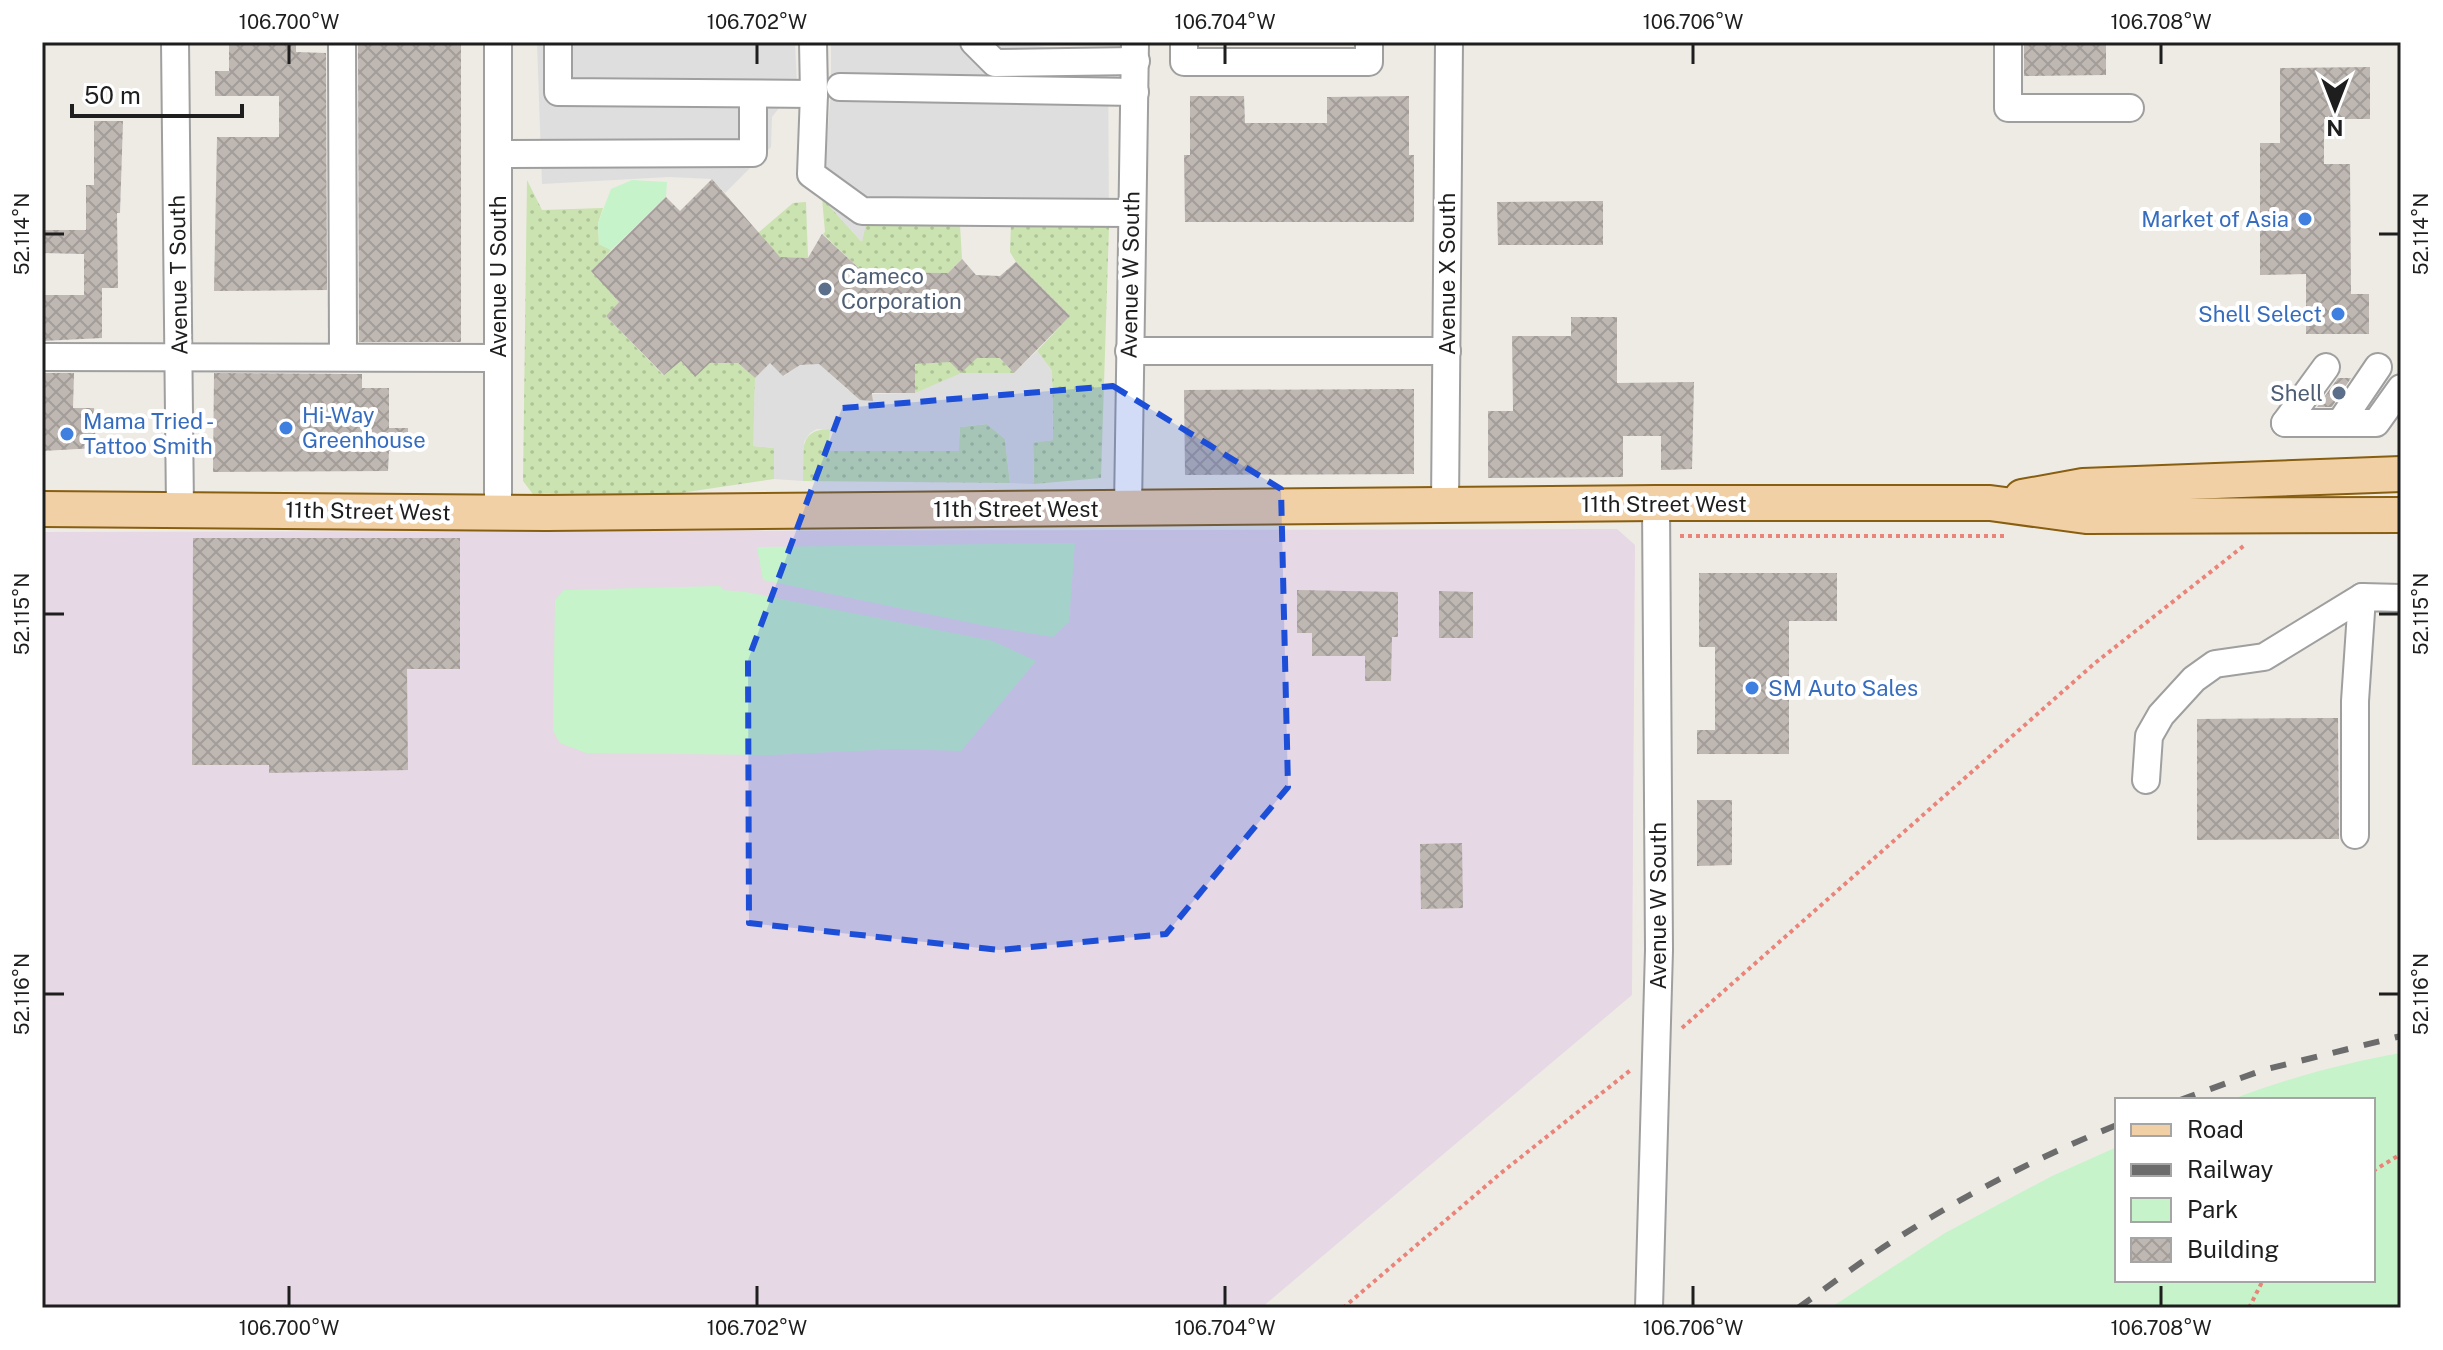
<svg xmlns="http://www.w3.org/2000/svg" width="2443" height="1350" font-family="'Public Sans',sans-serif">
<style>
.industrial{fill:#e6d8e4}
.grass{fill:url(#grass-dots)}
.park{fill:#c6f3c9}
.parking{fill:#dedede}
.building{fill:url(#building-cross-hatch)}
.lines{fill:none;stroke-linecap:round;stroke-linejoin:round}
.minor-casing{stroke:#9f9f9f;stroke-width:30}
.major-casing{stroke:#885e10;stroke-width:38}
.path{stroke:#eb8379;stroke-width:4;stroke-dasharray:4 4;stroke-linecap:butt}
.minor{stroke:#fff;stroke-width:26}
.major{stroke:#f2d0a6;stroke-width:34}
.rail{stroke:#6c6c6c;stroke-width:6;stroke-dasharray:16 16;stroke-linecap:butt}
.marked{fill:#1d4ed8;fill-opacity:0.2;stroke:#1d4ed8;stroke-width:6;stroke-dasharray:16 10;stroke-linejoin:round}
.ticks{fill:none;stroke:#1e1e1e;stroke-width:3}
.shop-dot{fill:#3f7fe0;stroke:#fff;stroke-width:3}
.service-dot{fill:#5c6f8a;stroke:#fff;stroke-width:3}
.labels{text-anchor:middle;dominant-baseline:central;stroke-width:8;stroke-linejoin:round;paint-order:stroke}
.shop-label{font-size:22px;fill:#366cbe;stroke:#fff;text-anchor:start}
.street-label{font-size:22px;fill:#1e1e1e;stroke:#fff}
.service-label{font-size:22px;fill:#4e5e75;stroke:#fff;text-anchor:start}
.neatline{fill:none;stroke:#1e1e1e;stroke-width:3}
.ticks-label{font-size:20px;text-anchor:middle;fill:#1e1e1e}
</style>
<defs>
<pattern id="grass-dots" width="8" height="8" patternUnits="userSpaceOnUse" patternTransform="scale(2)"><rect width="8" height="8" fill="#cae3b0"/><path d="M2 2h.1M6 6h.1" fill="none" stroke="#adc297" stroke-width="1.8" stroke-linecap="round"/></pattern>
<pattern id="building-cross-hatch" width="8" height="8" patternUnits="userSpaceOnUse" patternTransform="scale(2)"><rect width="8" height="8" fill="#beb7b2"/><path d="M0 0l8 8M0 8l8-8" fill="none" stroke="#a39d99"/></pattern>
</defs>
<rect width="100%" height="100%" fill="#eeebe5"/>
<polygon class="industrial" points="1617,529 1635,545 1632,995 1261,1308 42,1308 42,532"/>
<g class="grass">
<polygon points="527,180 542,210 603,208 598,223 599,244 611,250 592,271 619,302 606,316 663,375 681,361 694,376 710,363 738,363 755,378 754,446 774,448 774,479 547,513 523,481"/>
<polygon points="822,198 861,241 866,221 960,225 962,259 948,273 863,272 823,234 825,232"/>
<polygon points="806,202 808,258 780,257 758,233 793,203"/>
<polygon points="1011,223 1109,226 1101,478 1034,484 1033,442 1053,440 1052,371 1037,351 1070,316 1016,262 1010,252"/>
<polygon points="977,358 1000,358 1014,373 915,393 915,364"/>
<path d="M987,424L1005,439L1010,483L803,481C804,455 796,429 830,429L829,451H958L960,427Z"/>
</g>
<g class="park">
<polygon points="632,180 667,182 666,197 611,250 599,244 598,223 611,189"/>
<polygon points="1075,543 1069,622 1053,637 986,626 763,580 757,547"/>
<polygon points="720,586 723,590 746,592 993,641 1036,661 961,751 896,749 771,755 586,753 560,743 553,731 555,600 564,590"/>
<path d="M2401,1053V1308H1830L1945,1233L2052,1176L2117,1147V1280H2373V1100H2231C2284,1079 2344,1063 2401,1053Z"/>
</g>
<g class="parking">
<polygon points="537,42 795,42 797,85 772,117 771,147 725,193 712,179 669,177 542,184"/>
<polygon points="831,42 1011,42 1079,52 1108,51 1109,226 991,226 867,221 862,242 822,198 831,92"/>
<polygon points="1037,351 1052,371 1053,440 1033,443 1034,484 1010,483 1005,439 987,424 960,427 959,451 829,451 830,430 817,429 810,433 804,442 803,481 774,479 774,448 753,446 755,378 770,363 784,376 800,365 819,364 849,391 863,377 873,401 873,394 915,393 961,373 1014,373"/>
</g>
<g class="building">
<polygon points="229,42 296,42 296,52 326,53 327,290 214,291 217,137 279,137 279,96 215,96 215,71 229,71"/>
<polygon points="358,42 461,42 461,342 359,342"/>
<polygon points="2024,42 2106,42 2106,75 2024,76"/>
<polygon points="2370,67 2370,119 2324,119 2324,164 2350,164 2351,294 2369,294 2369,334 2306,334 2306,274 2260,275 2260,143 2280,143 2280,68"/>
<polygon points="1190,96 1244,96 1245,123 1327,123 1327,97 1409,96 1409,155 1414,155 1414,222 1185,222 1184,155 1190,155"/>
<polygon points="94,121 123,121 120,213 117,213 118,288 102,288 102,338 42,341 42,295 84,295 84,254 42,253 42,230 86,230 86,185 94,185"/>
<polygon points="712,179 780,257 808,258 822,234 863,272 948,273 962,259 976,275 1000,276 1016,262 1070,316 1014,373 1000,358 977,358 961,373 950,362 915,364 915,393 872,393 873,401 860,400 819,364 800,365 783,376 770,363 755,378 738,363 710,363 695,377 681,361 664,375 606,316 619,302 591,271 666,197 680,211"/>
<polygon points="1603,201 1603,245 1498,245 1497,202"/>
<polygon points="1571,317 1617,317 1617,383 1694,382 1692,469 1661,470 1661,436 1623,436 1623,477 1488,478 1488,411 1513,411 1512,336 1571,336"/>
<polygon points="42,373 74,373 73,408 94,408 96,448 42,451"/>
<polygon points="214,373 362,374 362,388 389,388 389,428 408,428 408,451 389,451 388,471 213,472"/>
<polygon points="2338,378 2351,378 2332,407 2317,407"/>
<polygon points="1414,389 1414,474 1185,475 1184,390"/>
<polygon points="193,538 460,538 460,669 407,669 408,770 269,773 269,765 192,765"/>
<polygon points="1699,573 1837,573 1837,621 1789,621 1789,754 1697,754 1697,730 1715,730 1715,647 1699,647"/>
<polygon points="1297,590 1398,592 1398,637 1392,637 1391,681 1365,681 1365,656 1312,656 1312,633 1297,633"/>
<polygon points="1439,591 1473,592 1473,638 1439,638"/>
<polygon points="2338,718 2339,839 2197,840 2197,719"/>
<polygon points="1697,800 1732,800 1732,865 1697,866"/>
<polygon points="1462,843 1463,908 1421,909 1420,844"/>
</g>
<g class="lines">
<g class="minor-casing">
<g id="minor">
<polyline points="175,42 180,509"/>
<polyline points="342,42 343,356"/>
<polyline points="558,42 558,92 814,94 813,42"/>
<polyline points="974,42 995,63 1136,61"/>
<polyline points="1184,42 1184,62 1369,62 1369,42"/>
<polyline points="2008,42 2008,108 2130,108"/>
<polyline points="840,87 1135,92"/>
<polyline points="814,94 811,174 862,211 1131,213"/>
<polyline points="498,154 753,153 753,95"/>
<polyline points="1129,351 1447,351"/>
<polyline points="42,357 498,358"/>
<polyline points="2285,423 2376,423 2401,388"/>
<polyline points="2285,423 2326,367"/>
<polyline points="2340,423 2378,367"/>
<polyline points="1445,505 1449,42"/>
<polyline points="1128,508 1135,42"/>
<polyline points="498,513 498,42"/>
<polyline points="2146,780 2149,736 2161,715 2194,679 2215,664 2264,657 2362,597"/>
<polyline points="2355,835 2355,701 2362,597 2401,598"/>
<polyline points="1649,1308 1659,950 1656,503"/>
</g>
</g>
<g class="major-casing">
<g id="major">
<polyline points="2022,497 2083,486 2401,474"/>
<polyline points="42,509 547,513 1656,503 1990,503 2086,516 2401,515"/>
</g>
</g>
<g class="path">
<polyline points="1680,536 2007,536"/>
<polyline points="1682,1028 2095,663 2246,544"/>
<polyline points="2373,1171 2401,1154"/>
<polyline points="1343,1308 1501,1173 1632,1069"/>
<polyline points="2249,1308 2263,1280"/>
</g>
<use href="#minor" class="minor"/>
<use href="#major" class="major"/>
<g class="rail">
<polyline points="2180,1100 2263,1070 2401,1036"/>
<path d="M1798,1308C1829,1286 1860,1262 1893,1241C1964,1195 2040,1156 2117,1125"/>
</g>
</g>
<path class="marked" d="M1113,386L1281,489L1288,787L1166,934L999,950L749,923L748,660L842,408Z"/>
<path class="ticks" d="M289,44V64M757,44V64M1225,44V64M1693,44V64M2161,44V64M44,234H64M2379,234H2399M44,614H64M2379,614H2399M44,994H64M2379,994H2399M289,1286V1306M757,1286V1306M1225,1286V1306M1693,1286V1306M2161,1286V1306"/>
<g class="shop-dot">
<circle cx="2305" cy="219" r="8"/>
<circle cx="2338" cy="314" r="8"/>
<circle cx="286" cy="428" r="8"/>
<circle cx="67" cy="434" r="8"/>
<circle cx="1752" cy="688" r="8"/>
</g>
<g class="service-dot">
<circle cx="825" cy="289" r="8"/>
<circle cx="2339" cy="393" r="8"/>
</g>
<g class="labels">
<g class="shop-label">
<text x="2289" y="219" text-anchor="end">Market of Asia</text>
<text x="2322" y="314" text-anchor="end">Shell Select</text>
<text x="302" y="415">Hi-Way<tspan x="302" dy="25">Greenhouse</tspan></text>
<text x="83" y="421">Mama Tried -<tspan x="83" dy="25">Tattoo Smith</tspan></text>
<text x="1768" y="688">SM Auto Sales</text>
</g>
<g class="street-label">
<text transform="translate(1447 274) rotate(-90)">Avenue X South</text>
<text transform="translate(178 275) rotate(-91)">Avenue T South</text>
<text transform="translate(1130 275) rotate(-89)">Avenue W South</text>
<text transform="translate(498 277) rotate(-90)">Avenue U South</text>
<text x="1664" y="504">11th Street West</text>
<text x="1016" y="509">11th Street West</text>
<text transform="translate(368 511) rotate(1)">11th Street West</text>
<text transform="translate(1658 906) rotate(-90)">Avenue W South</text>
</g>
<g class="service-label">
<text x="841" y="276">Cameco<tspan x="841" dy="25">Corporation</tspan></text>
<text x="2323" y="393" text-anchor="end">Shell</text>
</g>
</g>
<rect width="2443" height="1350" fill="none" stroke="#ffffff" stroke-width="88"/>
<rect x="2115" y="1098" width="260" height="184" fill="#ffffff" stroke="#a5a5a5" stroke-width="2"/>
<rect x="2131" y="1124" width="40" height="12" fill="#f2d0a6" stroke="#a5a5a5" stroke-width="2"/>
<text x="2187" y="1138" font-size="24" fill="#1e1e1e">Road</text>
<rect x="2131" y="1164" width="40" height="12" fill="#6c6c6c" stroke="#a5a5a5" stroke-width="2"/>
<text x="2187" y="1178" font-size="24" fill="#1e1e1e">Railway</text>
<rect x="2131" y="1198" width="40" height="24" fill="#c6f3c9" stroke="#a5a5a5" stroke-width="2"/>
<text x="2187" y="1218" font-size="24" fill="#1e1e1e">Park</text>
<rect x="2131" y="1238" width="40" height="24" fill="url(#building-cross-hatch)" stroke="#a5a5a5" stroke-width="2"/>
<text x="2187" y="1258" font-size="24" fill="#1e1e1e">Building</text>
<g transform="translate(2335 108) rotate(180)" stroke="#ffffff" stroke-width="6" paint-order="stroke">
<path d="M0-6L14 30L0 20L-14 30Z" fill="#1e1e1e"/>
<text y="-12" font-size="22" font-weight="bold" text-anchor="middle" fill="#1e1e1e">N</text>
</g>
<path d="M72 104v12h170v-12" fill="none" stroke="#1e1e1e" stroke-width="4"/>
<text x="84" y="104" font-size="24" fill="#1e1e1e" stroke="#ffffff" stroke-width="6" paint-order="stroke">50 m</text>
<rect x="44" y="44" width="2355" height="1262" class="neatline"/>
<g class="ticks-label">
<text x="289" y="29">106.700°W</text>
<text x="757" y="29">106.702°W</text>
<text x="1225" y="29">106.704°W</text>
<text x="1693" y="29">106.706°W</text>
<text x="2161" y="29">106.708°W</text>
<text transform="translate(2421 234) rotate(-90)" y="7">52.114°N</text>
<text transform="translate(22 234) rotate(-90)" y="7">52.114°N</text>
<text transform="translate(2421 614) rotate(-90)" y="7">52.115°N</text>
<text transform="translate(22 614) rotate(-90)" y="7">52.115°N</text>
<text transform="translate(2421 994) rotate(-90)" y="7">52.116°N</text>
<text transform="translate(22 994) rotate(-90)" y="7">52.116°N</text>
<text x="289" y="1335">106.700°W</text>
<text x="757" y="1335">106.702°W</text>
<text x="1225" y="1335">106.704°W</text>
<text x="1693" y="1335">106.706°W</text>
<text x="2161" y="1335">106.708°W</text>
</g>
</svg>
